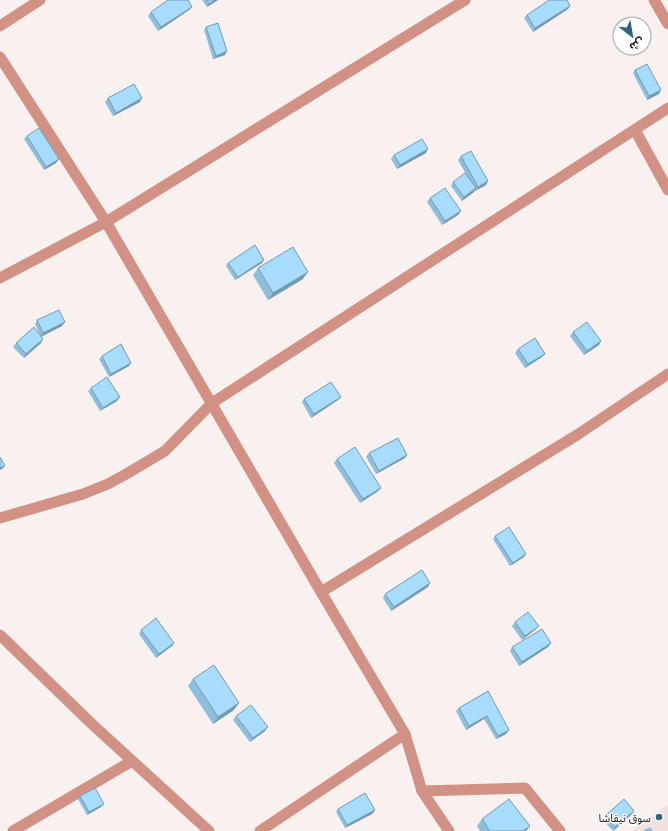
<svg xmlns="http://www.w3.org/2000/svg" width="668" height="831" font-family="'Golos Text','Noto Sans Arabic',sans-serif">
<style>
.built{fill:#f2e1de}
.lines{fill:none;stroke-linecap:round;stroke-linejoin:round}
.minor{stroke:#d29185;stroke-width:11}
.wall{fill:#90bdda}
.shaded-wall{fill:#759ab1}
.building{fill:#a7dcfd;stroke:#759ab1}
.poi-dot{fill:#306380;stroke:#fff;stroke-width:1.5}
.labels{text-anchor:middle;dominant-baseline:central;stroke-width:3;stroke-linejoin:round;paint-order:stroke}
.poi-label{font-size:11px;fill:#1e1b1b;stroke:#fff;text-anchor:end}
</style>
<rect width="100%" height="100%" fill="#f9f1ef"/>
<polygon class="built" points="668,804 668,831 632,831"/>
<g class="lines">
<g class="minor">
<polyline points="654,0 668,24"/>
<polyline points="0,26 40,0"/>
<polyline points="0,57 106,222 321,592 405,734 422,791 449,831"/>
<polyline points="635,130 668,190"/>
<polyline points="0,278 106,222 465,0"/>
<polyline points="0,518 83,494 108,484 128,473 165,451 212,403 668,108"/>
<polyline points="321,592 577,435 668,374"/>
<polyline points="0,635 93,725 209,831"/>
<polyline points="422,791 525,788 560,831"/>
<polyline points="13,831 132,761"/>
<polyline points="260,831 405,734"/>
</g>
</g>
<g class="wall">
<polygon points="202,0 218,0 207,7"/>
<polygon points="570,6 568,9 533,32 524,18 527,15"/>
<polygon points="192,7 189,10 158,31 148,16 151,12"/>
<polygon points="206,27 225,55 213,59 204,30"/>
<polygon points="635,70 659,94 647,100 633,73"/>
<polygon points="108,98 140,102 113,116 105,102"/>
<polygon points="27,136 56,163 44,170 24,139"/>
<polygon points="426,153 397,169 391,159 394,155"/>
<polygon points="461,156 486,185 475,191 475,190 474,192 462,201 451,186 453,182 467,176 458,160"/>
<polygon points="430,198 461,211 458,215 442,225 427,202"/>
<polygon points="228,263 262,263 235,280 226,266"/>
<polygon points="258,268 303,279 268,300 253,275"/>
<polygon points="37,320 62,326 41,336 41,343 24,358 13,347 16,343 40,335 35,324"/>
<polygon points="573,332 599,345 584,355 570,336"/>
<polygon points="518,349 542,357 525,368 515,353"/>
<polygon points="102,356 129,366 109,377 99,359"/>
<polygon points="91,388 117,401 100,411 88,391"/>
<polygon points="304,399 338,400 311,418 302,402"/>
<polygon points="369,453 405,458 376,474 366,457"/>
<polygon points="337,459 381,488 378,491 360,503 334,463"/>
<polygon points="495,536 524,557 510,566 493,539"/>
<polygon points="428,587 391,611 383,598 385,594"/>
<polygon points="515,622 536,629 522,640 512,626"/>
<polygon points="141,630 174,643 172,646 156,658 139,634"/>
<polygon points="551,643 548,647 519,666 510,651 512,647"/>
<polygon points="193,679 234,710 213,724 188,686"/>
<polygon points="488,691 506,734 496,739 484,719 466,730 456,711 459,708"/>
<polygon points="236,716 265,731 250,742 233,720"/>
<polygon points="80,796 101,807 87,815 78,799"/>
<polygon points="338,809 375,810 372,814 345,828 336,812"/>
<polygon points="634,811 631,815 613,831 602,819 605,816"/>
<polygon points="482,819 530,826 526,831 480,831 477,826"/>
</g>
<g class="shaded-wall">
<polygon points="215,0 218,0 207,7 209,4"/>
<polygon points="570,6 568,9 533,32 535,28"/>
<polygon points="192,7 189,10 158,31 161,27"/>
<polygon points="227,51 225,55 213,59 216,56"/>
<polygon points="661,90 659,94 647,100 649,96"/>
<polygon points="142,98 140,102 113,116 116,113"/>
<polygon points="428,149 426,153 397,169 400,165"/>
<polygon points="59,159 56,163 44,170 46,167"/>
<polygon points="488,181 486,185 475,191 478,187"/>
<polygon points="476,188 474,192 462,201 464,197"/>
<polygon points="461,211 458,215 442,225 445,221"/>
<polygon points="264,260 262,263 235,280 238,277"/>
<polygon points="308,272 303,279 268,300 273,293"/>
<polygon points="65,322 62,326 41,337 43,333"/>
<polygon points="43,339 41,343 24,358 26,354"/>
<polygon points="601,341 599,345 584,355 587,351"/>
<polygon points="545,354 542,357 525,368 528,364"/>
<polygon points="131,363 129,366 109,377 111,374"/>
<polygon points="120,397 117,401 100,411 103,408"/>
<polygon points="341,397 338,400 311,418 314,414"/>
<polygon points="407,455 405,458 376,474 379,471"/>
<polygon points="5,466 2,469 0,470 0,468"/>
<polygon points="381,488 378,491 360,503 363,499"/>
<polygon points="526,554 524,557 510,566 513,563"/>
<polygon points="430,583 428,587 391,611 394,607"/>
<polygon points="539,626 536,629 522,640 525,636"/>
<polygon points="174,643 172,646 156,658 159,654"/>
<polygon points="551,643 548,647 519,666 522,662"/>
<polygon points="239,703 234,710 213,724 218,717"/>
<polygon points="487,716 484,719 466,730 469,726"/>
<polygon points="268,727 265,731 250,742 253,738"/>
<polygon points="509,730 506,734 496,739 498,736"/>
<polygon points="104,804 101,807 87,815 89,812"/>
<polygon points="375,810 372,814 345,828 347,825"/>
<polygon points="634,811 631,815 613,831 615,827"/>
<polygon points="530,826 526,831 523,831"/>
</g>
<g class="building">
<polygon points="168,0 188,0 192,7 161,27 151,12"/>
<polygon points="207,0 215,0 209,4"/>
<polygon points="549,0 567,0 570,6 535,28 527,15"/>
<polygon points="218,23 227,51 216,56 206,27"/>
<polygon points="647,64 661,90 649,96 635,70"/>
<polygon points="134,84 142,98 116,113 108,98"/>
<polygon points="39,128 59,159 46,167 27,136"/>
<polygon points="422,139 428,149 400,165 394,155"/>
<polygon points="471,151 488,181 478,187 461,156"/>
<polygon points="465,173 476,188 464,197 453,182"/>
<polygon points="445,188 461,211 445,221 430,198"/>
<polygon points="255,245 264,260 238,277 228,263"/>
<polygon points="293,247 308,272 273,293 258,268"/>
<polygon points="59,310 65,322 43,333 37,320"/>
<polygon points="587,322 601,341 587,351 573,332"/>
<polygon points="34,327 43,339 26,354 16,343"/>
<polygon points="535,338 545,354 528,364 518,349"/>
<polygon points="121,344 131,363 111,374 102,356"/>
<polygon points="107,377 120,397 103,408 91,388"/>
<polygon points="331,382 341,397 314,414 304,399"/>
<polygon points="398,438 407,455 379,471 369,453"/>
<polygon points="355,447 381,488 363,499 337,459"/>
<polygon points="0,457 5,466 0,468"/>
<polygon points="509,527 526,554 513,563 495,536"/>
<polygon points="422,570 430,583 394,607 385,594"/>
<polygon points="528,612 539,626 525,636 515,622"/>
<polygon points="156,618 174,643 159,654 141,630"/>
<polygon points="542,629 551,643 522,662 512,647"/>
<polygon points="214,665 239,703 218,717 193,679"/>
<polygon points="488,691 509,730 498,736 487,716 469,726 459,708"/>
<polygon points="251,705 268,727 253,738 236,716"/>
<polygon points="95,788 104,804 89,812 80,796"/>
<polygon points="365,793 375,810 347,825 338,809"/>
<polygon points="509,799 530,826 523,831 490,831 482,819"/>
<polygon points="624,799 634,811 615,827 605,816"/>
<polygon points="650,828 652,831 644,831"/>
</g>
<circle class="poi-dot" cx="659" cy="817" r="4"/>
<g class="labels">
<g class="poi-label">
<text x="651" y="817">سوق نيفاشا</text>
</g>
</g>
<g transform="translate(632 36) rotate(149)"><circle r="19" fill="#ffffff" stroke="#a5a4a4"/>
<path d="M0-3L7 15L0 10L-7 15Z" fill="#306380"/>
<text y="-6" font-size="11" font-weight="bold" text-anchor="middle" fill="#1e1b1b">ش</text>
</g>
</svg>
